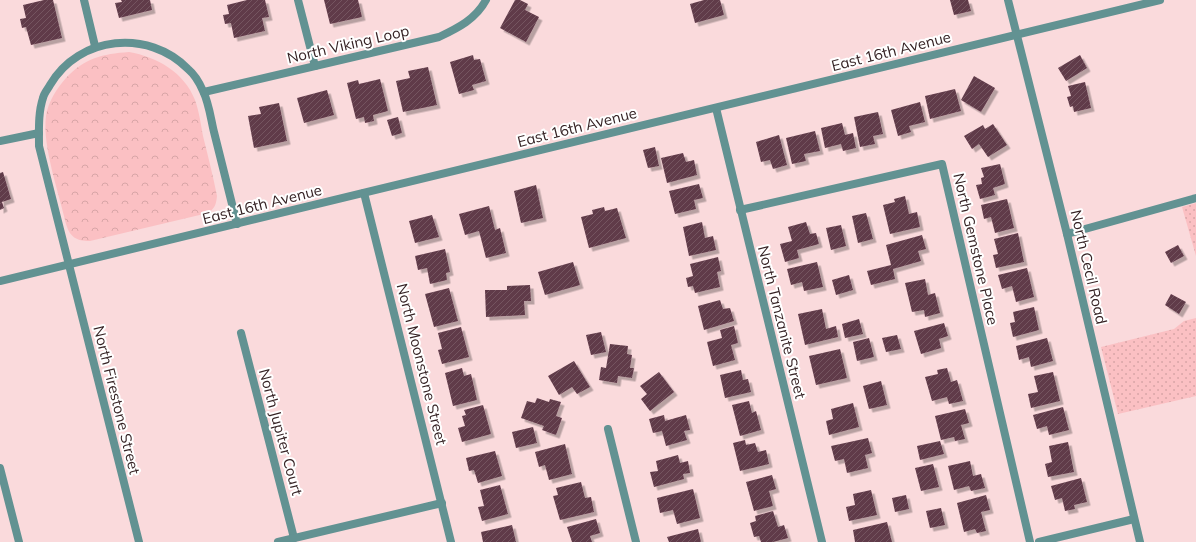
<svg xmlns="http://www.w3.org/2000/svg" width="1196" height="542" font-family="Mulish,sans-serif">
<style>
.grass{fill:url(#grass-dots)}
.park{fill:url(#park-crowns)}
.building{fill:url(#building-hatch);filter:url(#shadow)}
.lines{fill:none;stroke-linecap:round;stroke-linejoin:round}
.minor{stroke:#629292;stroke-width:8}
.tertiary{stroke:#629292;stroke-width:8}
.labels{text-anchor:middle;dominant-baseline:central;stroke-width:4;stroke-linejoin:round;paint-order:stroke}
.street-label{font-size:15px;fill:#362325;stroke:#fff}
</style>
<defs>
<pattern id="grass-dots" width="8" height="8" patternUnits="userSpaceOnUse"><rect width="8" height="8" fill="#fbc0c3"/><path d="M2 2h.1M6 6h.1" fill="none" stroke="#d8a5a7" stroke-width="1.8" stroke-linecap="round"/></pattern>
<pattern id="park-crowns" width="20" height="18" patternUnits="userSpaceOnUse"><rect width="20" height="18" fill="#fbc0c3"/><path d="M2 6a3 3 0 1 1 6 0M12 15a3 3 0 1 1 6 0" fill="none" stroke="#d8a5a7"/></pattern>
<pattern id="building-hatch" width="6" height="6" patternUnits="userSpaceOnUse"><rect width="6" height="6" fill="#613b4a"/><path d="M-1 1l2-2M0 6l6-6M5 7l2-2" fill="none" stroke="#755561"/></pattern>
<filter id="shadow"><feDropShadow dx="3.5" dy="3.5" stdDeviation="0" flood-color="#0004"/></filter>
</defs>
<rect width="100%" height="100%" fill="#fadadc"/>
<g class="grass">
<polygon points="1196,203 1196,256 1182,207"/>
<polygon points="1196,318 1196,396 1118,414 1101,347 1174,329 1184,321"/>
</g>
<path class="park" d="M129,52C157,57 184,72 195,100C199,111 201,125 203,136C208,156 213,176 217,196C216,205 215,208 208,213L90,241C76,241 70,237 66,224C59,193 42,146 46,116C48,102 57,88 66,78C85,58 102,54 129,52Z"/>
<g class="building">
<polygon points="44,0 53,0 62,38 31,45 26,27 22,28 20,19 26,18 23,5"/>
<polygon points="121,0 150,0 152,10 119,18 115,3 122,2"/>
<polygon points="247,0 265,0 269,17 262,18 265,31 234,38 231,23 225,24 223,15 229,14 227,5"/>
<polygon points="324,0 358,0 362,17 330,24"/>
<polygon points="515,0 520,0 528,4 525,10 539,17 526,42 500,28"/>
<polygon points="704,0 720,0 724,15 695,23 690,4"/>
<polygon points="950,0 968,0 971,11 954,15"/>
<polygon points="473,55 474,60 480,59 486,81 472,85 474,90 459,94 450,62"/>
<polygon points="1080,55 1087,68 1066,81 1058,68"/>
<polygon points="428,67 437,105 403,112 396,81 410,78 408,71"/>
<polygon points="974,76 995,88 981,112 961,100"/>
<polygon points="380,79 388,111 373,115 374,121 365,123 364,117 356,119 347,83 358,80 359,84"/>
<polygon points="1085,82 1091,108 1074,112 1073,106 1070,107 1067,97 1071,96 1068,86"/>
<polygon points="955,89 961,111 930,119 925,96"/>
<polygon points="327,90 334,115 304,123 297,98"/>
<polygon points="920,102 925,122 909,126 911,132 898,136 891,110"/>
<polygon points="279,103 287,141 254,148 248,116 261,114 259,107"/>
<polygon points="878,112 883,134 873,136 875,144 860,147 854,117"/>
<polygon points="398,117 402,133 392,136 387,120"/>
<polygon points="842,123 845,135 853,133 856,148 843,151 841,144 825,148 821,128"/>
<polygon points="993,124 1007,145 988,157 979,144 972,149 964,136 983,125 985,129"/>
<polygon points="815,131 820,151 804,154 806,161 792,164 786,138"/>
<polygon points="779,135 787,165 773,169 770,160 761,162 756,142"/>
<polygon points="655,147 659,166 648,168 643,150"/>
<polygon points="683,153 686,162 694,160 697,175 667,183 661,158"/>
<polygon points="1000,164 1005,184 993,188 995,195 980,199 976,185 982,184 981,178 984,177 981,168"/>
<polygon points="3,172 11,199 2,202 4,208 0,210 0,173"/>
<polygon points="699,184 703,198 694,200 696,209 675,214 669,191"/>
<polygon points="536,185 543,218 521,223 514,191"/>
<polygon points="905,196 909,214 917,212 920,227 890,234 883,205 895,202 894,199"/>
<polygon points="1007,199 1014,228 995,233 991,217 984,219 981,205"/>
<polygon points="489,206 495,230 500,228 506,253 486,258 479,231 465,235 459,214"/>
<polygon points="604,207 605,211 617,208 626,238 589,248 581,217 593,214 592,210"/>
<polygon points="866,213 873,239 858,243 852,216"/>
<polygon points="432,215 439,237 415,243 409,221"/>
<polygon points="702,222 705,238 713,236 716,250 689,256 683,227"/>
<polygon points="806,222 810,234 816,233 819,244 797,250 799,258 785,262 780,244 792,241 788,227"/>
<polygon points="841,225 846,246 831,250 826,228"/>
<polygon points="1018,233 1024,262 996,268 993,255 998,254 994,239"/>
<polygon points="922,235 926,249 918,251 921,261 893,269 895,279 871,285 867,271 891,265 886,245"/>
<polygon points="1178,245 1184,256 1171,263 1165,252"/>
<polygon points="445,249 450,272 446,273 447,280 430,284 427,268 418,270 415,256"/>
<polygon points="718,257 721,271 717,272 720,287 695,293 693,286 688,287 686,278 693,276 690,264"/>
<polygon points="573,262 580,285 545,295 538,272"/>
<polygon points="817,262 823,287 804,291 802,282 791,285 787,269"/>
<polygon points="1027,268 1034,297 1016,302 1012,286 1002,289 998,275"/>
<polygon points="849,275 853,290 836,295 832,280"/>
<polygon points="925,279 928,295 935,293 940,313 925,317 924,310 912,312 905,283"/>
<polygon points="530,285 531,301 524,301 525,315 486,317 485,290 507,290 507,286"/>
<polygon points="449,288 458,321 434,327 425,294"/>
<polygon points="1171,294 1186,302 1179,314 1165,305"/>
<polygon points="720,300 723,309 730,308 734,321 704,330 698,306"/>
<polygon points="1034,307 1039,330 1013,337 1010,323 1015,322 1013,312"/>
<polygon points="822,309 826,329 836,326 838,337 805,345 798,314"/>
<polygon points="859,319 863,334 845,338 842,324"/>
<polygon points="944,323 948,336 939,339 941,348 921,354 914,331"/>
<polygon points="734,326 738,343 731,345 735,360 713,366 707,342 722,338 720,330"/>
<polygon points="461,327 469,357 442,364 438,350 442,349 438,333"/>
<polygon points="601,332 606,352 591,355 586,335"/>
<polygon points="897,335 901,349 886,352 882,338"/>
<polygon points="869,338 874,357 857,361 853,342"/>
<polygon points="1047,338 1053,361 1031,367 1029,357 1019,360 1016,346"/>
<polygon points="610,344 628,346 627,354 632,355 630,368 634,368 632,378 618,376 617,383 599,380 601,367 606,368"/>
<polygon points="840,349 847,378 816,385 809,356"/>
<polygon points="574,361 590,387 577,394 572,387 559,395 548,376"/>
<polygon points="462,368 464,376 471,374 477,400 453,406 445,373"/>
<polygon points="947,368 951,382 957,380 963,401 949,404 947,397 932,401 925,377 938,374 937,370"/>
<polygon points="741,370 743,380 748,379 751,392 725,398 720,375"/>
<polygon points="659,372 674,392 650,411 641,399 647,394 640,386"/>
<polygon points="1053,372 1060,401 1031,408 1028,394 1038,392 1034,376"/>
<polygon points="881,381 887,405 869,409 863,386"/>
<polygon points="537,398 549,402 550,399 561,402 556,416 562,418 556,435 542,430 544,426 521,418 527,401 535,403"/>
<polygon points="749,401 752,413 756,411 761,430 740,436 732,405"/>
<polygon points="853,403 859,427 829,435 826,421 833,419 831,409"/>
<polygon points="483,405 491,434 462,442 458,428 465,426 462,416 466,415 464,410"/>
<polygon points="1063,407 1069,430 1049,435 1047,426 1037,429 1033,415"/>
<polygon points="965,409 969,423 961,425 965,439 955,441 954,437 941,440 935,416"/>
<polygon points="664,415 665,421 686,415 690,430 684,431 687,440 666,446 662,431 653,433 649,419"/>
<polygon points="533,427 537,443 516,448 512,432"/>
<polygon points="868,438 872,453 865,455 868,468 847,473 844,459 835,461 831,446"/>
<polygon points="745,440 746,445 755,443 758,452 766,450 769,464 740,471 733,443"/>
<polygon points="940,441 944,454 920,460 917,446"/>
<polygon points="1068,442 1074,472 1048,477 1045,464 1052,462 1049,446"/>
<polygon points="565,444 572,474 549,480 545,465 539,467 535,452"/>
<polygon points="495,451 502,476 478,483 474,470 469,471 466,458"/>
<polygon points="678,455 680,463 688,461 690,473 683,474 684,479 654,487 650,472 658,471 656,461"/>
<polygon points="970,461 973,476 981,474 985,488 971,491 969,486 954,490 948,466"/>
<polygon points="933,464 939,487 921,491 915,468"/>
<polygon points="772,475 776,489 769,491 773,506 754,511 746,482"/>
<polygon points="1081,478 1087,502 1074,505 1075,509 1065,511 1062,498 1055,500 1051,486"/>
<polygon points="581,482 585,498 591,497 594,512 560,520 553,496 558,495 556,488"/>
<polygon points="500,485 508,514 482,521 478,507 484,506 480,490"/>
<polygon points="693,489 700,518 677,524 673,510 660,513 657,498"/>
<polygon points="871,490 877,515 849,521 846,507 855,505 853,494"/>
<polygon points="906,495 909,509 895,512 892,498"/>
<polygon points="986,495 990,510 981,512 986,531 977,533 975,529 964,532 957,503"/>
<polygon points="941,508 945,525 930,528 926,511"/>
<polygon points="773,511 778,527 784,525 788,538 773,542 761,542 759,536 754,537 750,523 756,521 755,516"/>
<polygon points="596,519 600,533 590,536 592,542 572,542 567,527"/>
<polygon points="887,522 892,542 855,542 853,530"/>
<polygon points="512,525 516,542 483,542 481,532"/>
<polygon points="698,529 701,542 669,542 667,537"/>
</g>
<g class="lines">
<g class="minor">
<polyline points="84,0 95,46"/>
<polyline points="298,0 315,66"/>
<path d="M204,92L439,37C458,28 476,19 486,0"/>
<polyline points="716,108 822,542"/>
<polyline points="0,141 39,133"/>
<polyline points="364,193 451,542"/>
<polyline points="740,210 942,164 1030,542"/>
<polyline points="1067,234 1196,198"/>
<polyline points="241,333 294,538"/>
<polyline points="608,429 636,542"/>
<polyline points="0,468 19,542"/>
<path d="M139,542L39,146C39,130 38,113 43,98C44,93 48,89 50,85C79,35 149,29 188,69C194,74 200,84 203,91C209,103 211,120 214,132C222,163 229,193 237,224"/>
<polyline points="278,542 442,503"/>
<polyline points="1039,542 1134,519"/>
</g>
<g class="tertiary">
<polyline points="1008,0 1067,234 1140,542"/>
<polyline points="0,281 1160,0"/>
</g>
</g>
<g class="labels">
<g class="street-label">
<text transform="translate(348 44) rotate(-13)">North Viking Loop</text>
<text transform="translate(891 51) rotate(-14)">East 16th Avenue</text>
<text transform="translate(577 127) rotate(-14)">East 16th Avenue</text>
<text transform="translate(262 204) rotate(-14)">East 16th Avenue</text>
<text transform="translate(976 249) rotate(77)">North Gemstone Place</text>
<text transform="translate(1089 267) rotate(77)">North Cecil Road</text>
<text transform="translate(782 322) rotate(76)">North Tanzanite Street</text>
<text transform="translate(422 364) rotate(76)">North Moonstone Street</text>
<text transform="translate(117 400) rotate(76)">North Firestone Street</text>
<text transform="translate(281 432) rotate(75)">North Jupiter Court</text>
</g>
</g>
</svg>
